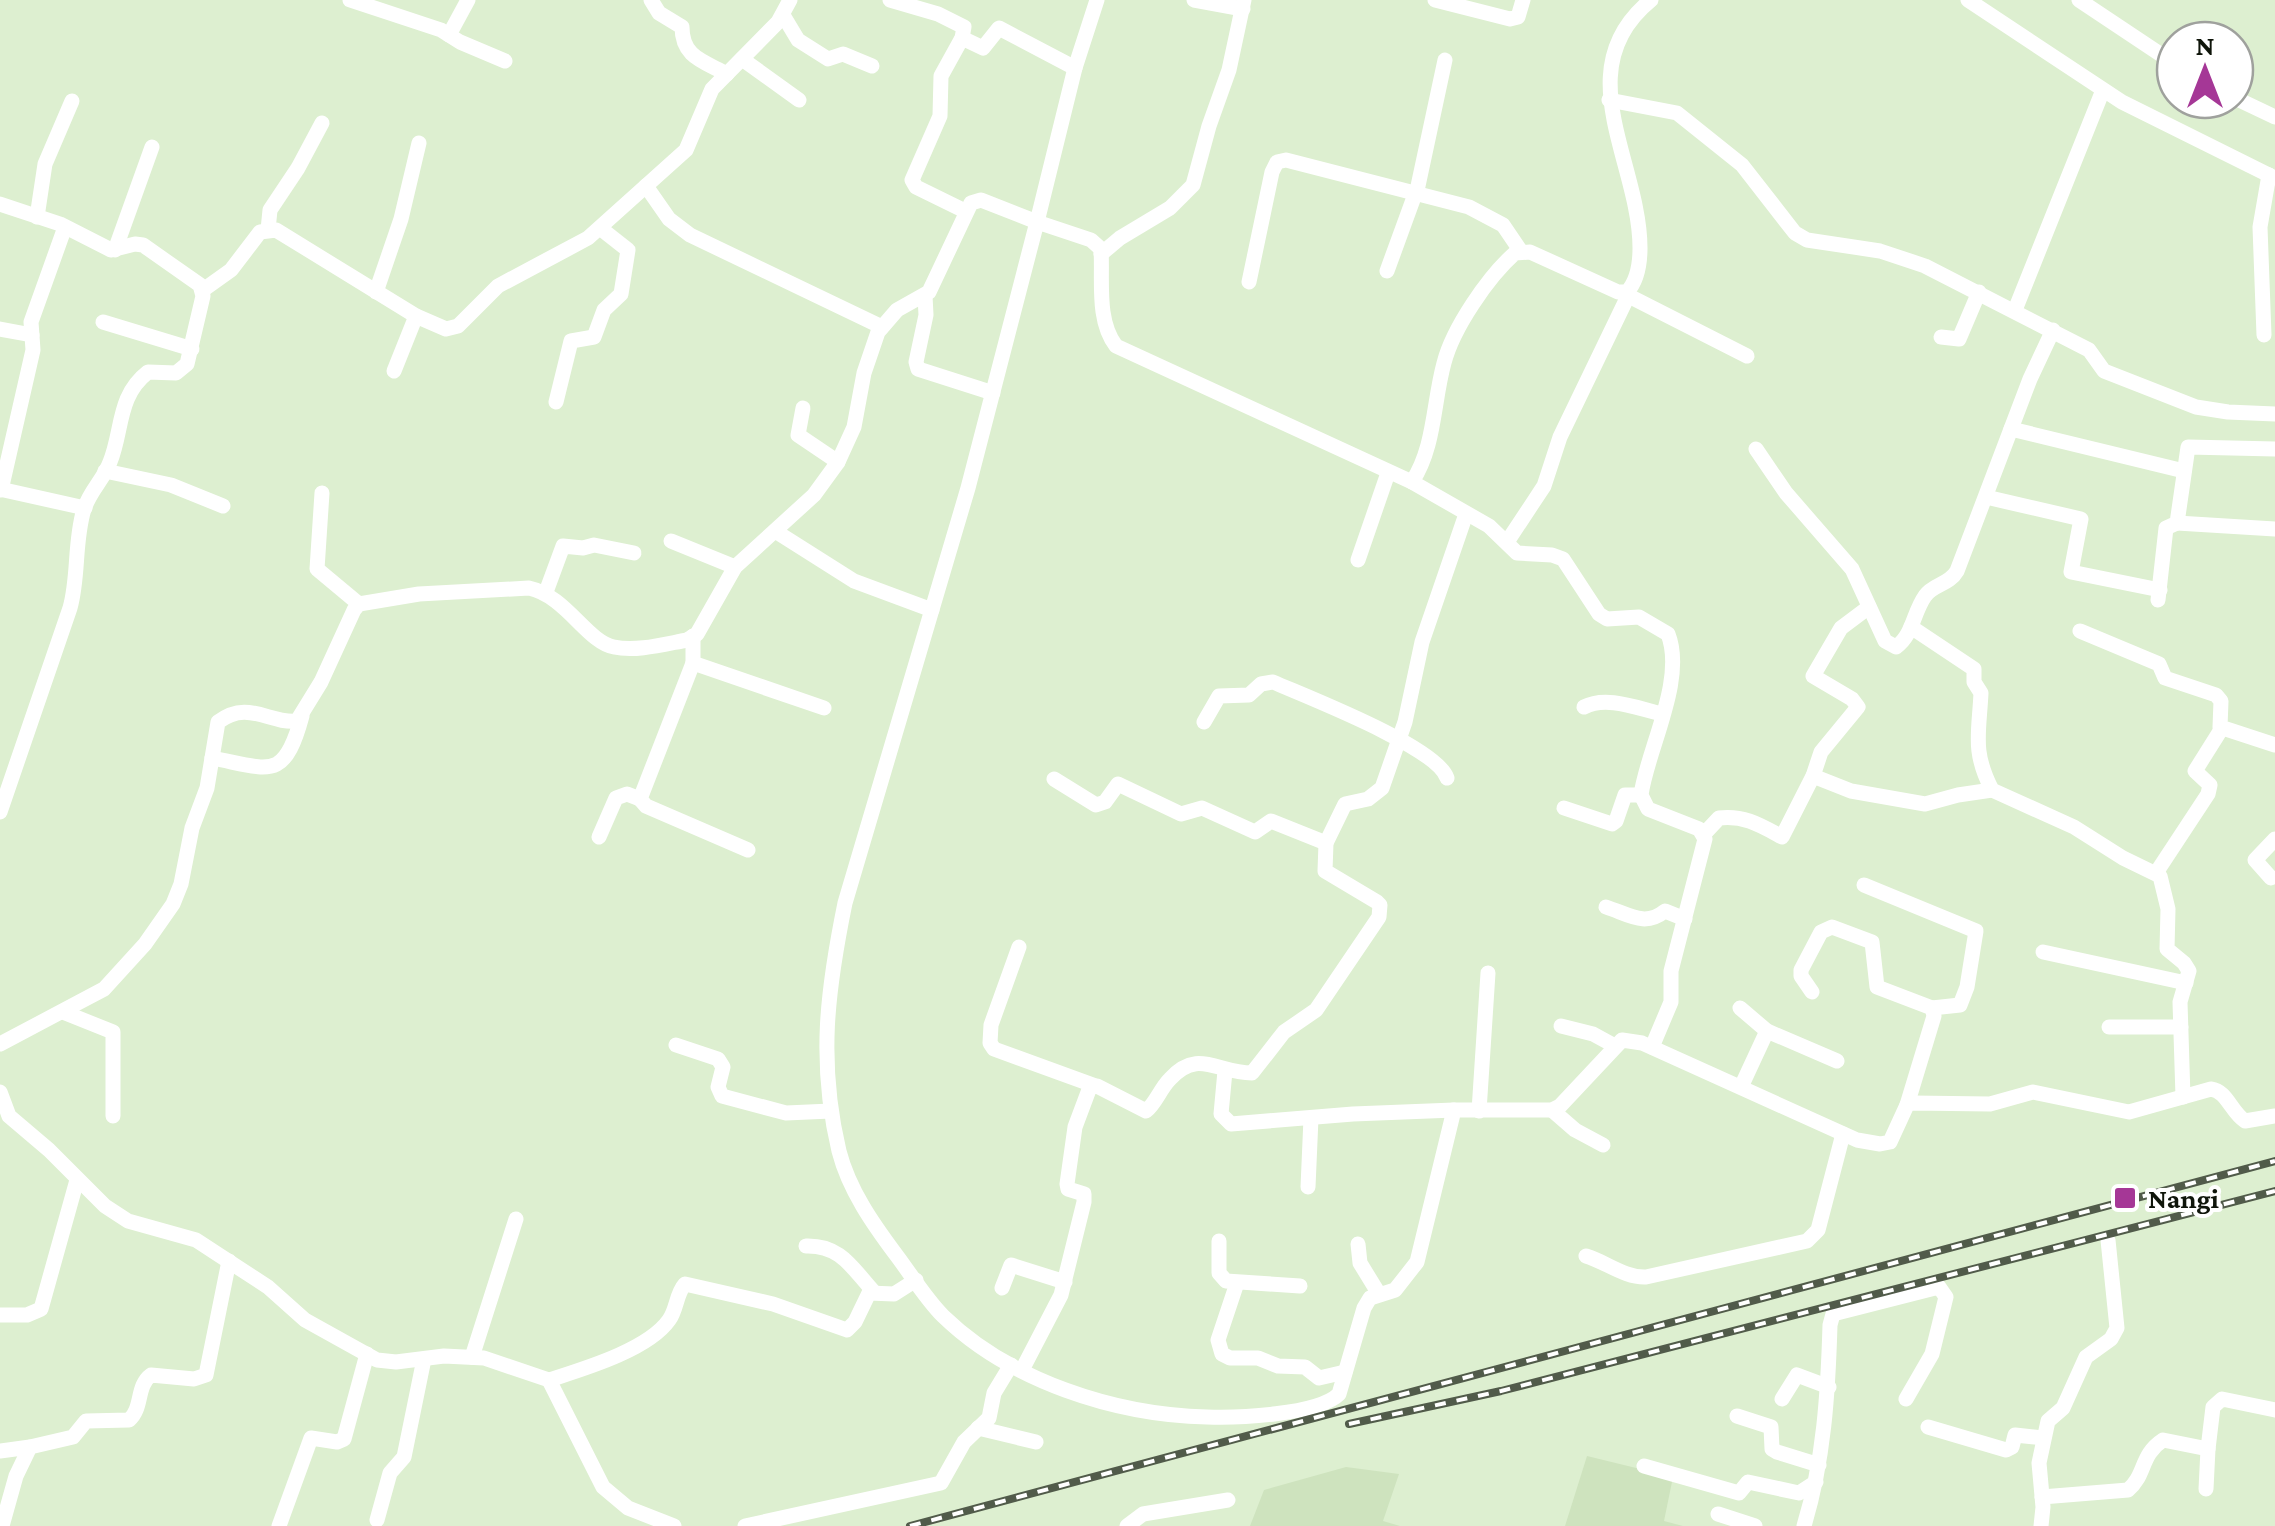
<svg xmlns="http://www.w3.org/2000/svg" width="2275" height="1526" font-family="'Crimson Pro',serif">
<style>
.built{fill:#cee3be}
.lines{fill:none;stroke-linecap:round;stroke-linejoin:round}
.minor{stroke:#fff;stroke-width:15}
.rail-casing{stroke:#515b4a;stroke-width:8}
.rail{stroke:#fff;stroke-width:4;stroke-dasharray:11;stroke-linecap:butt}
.poi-dot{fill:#a53796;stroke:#fff;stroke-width:4}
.labels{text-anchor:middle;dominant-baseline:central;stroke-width:8;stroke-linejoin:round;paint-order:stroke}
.poi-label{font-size:28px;font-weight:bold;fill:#0f150a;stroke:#fff;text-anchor:start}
</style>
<rect width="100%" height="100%" fill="#ddefd0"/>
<g class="built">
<polygon points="1587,1456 1673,1477 1664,1521 1683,1526 1565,1526"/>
<polygon points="1346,1467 1399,1474 1383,1521 1400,1526 1250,1526 1264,1490"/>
</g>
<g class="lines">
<g class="minor">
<polyline points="350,0 441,30 460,42 505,61"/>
<path d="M651,0L659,13L682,27C682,57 703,61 727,74"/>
<polyline points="890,0 938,14 964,27 962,38 941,76 940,116 912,180 916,187 965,211"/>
<polyline points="1194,0 1243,9"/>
<polyline points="1435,0 1510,19 1518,17 1523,0"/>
<path d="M1651,0C1566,69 1640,162 1640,248C1640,264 1638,280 1627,292H1618L1530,252L1515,253C1488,277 1453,328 1444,363C1433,403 1435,447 1412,482L1116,346C1096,320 1103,279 1101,249L1091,240L1037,222L968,488L845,903C827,991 818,1062 839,1151C849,1190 873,1224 897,1256C912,1276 926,1299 943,1316C1010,1381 1115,1415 1207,1417C1236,1418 1318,1415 1339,1394L1364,1308L1370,1298L1395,1290L1417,1262L1454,1110H1552L1560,1106L1622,1040L1642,1043L1857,1140L1880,1144L1890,1142L1907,1105L1912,1103L1990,1104L2033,1092L2129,1112L2211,1089C2227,1091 2231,1112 2245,1121L2275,1116"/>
<polyline points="1968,0 2122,102 2275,178"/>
<polyline points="2079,0 2175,64"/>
<polyline points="783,15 798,40 828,59 843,54 872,66"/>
<polyline points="449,35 468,0"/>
<polyline points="962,38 983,48 999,28 1075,68"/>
<polyline points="742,59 799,100"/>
<polyline points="2235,98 2275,117"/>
<polyline points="1609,100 1677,113 1742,165 1795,233 1807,240 1880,251 1925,266 2089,350 2104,371 2196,407 2228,412 2275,414"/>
<polyline points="646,186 669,219 690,235 882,327"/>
<path d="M0,204L60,224L111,250L135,244L143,245L200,285L203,296L187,364L176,373L148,372C117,396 123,430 110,462C104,479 91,489 84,509C74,542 79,576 70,608L0,812"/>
<polyline points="37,217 45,164 72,101"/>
<polyline points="268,230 270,210 298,168 322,123"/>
<polyline points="115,250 152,147"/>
<polyline points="1101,254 1120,238 1170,208 1193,185 1209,126 1229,70 1244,0"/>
<polyline points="1387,271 1418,186 1445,60"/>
<polyline points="1249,282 1272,172 1277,162 1286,160 1469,207 1503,225 1520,250"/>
<polyline points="203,290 231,270 260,232 276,230 416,316 446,329 458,326 498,286 588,238 686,150 712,89 778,22 790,0"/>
<polyline points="376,292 401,219 419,143"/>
<polyline points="1623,293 1747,356"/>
<polyline points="925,296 926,315 916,362 918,369 993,393"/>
<polyline points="2015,310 2103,90"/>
<polyline points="103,322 192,349"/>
<polyline points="0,329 32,335"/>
<polyline points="2264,335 2260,227 2269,175"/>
<polyline points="1941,337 1959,339 1979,292"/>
<polyline points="394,371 416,316"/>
<polyline points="556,402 571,341 594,337 604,310 621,294 628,250 600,228"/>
<polyline points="803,408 798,435 838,462"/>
<polyline points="2011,429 2184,471"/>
<path d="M1756,449L1786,493L1852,569L1885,641L1896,647C1913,635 1913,613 1925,596C1933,584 1949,585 1957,571L2030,379L2053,330"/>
<polyline points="105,471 171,485 223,506"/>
<path d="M1412,482L1489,526L1517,553L1552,555L1563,559L1599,614L1607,619L1639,617L1668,634C1686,680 1647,750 1641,795L1648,809L1699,829L1705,839L1671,971V1002L1652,1047"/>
<polyline points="0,489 85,508"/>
<polyline points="1,490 33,350 31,322 65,227"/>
<polyline points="322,493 317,569 359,604"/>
<polyline points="1986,497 2081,519 2071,572 2160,590"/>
<polyline points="2177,523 2275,529"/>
<polyline points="775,531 854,581 932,610"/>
<polyline points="671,541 735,567"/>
<polyline points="1507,542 1544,486 1560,437 1628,296"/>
<polyline points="1358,560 1388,473"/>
<polyline points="546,592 563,546 583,548 594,545 634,553"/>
<polyline points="2158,600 2166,528 2177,523 2188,447 2275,449"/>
<path d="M1911,627L1974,669V682L1981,693C1979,734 1972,751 1992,790L2074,827L2123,858L2160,876L2168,909L2167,949L2184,963L2189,971L2180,1002L2183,1097"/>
<polyline points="2080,631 2159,664 2165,678 2216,695 2221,701 2220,727 2275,745"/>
<polyline points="693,636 693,663 824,708"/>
<polyline points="693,663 640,799 646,806 748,850"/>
<path d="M1584,707C1607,695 1639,709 1663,714"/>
<path d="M1204,722L1219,696L1249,695L1261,684L1273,682C1307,697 1437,747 1447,778"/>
<path d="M212,758C270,769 284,782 302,716"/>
<polyline points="1813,776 1851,791 1925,804 1958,795 1992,790"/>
<polyline points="1054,779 1096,805 1105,802 1118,784 1181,814 1202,808 1255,832 1271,821 1326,843"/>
<polyline points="1564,808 1612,824 1616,821 1625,795 1641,795"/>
<path d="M1704,834L1719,818C1744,815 1760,825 1782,837L1813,776L1821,752L1858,707L1852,699L1813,676L1841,628L1869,607"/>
<polyline points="599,837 616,798 627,794 640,799"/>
<polyline points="2156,873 2208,794 2210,785 2195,771 2222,728"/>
<polyline points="2271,878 2255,860 2275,839"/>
<polyline points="1864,885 1976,931 1967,987 1960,1005 1932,1008"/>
<path d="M1606,907C1630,915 1645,927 1665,911L1685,919"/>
<polyline points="1019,947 991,1025 990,1043 994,1049 1093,1085"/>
<polyline points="2043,952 2186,983"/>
<polyline points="1812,992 1801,976 1801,970 1821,932 1832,927 1872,942 1877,987 1932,1008 1934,1016 1907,1105"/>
<polyline points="1740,1008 1767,1031 1837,1061"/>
<polyline points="63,1012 113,1032 113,1116"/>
<polyline points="1561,1026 1593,1034 1615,1046"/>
<polyline points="2109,1027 2181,1027"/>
<path d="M0,1044L104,989L145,944L173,904L181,884L192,828L207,788L218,722C248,699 269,724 297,721L321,682L354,610L359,604L419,594L529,588C566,596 587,642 614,647C636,652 665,644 687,640L697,634L735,567L814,495L838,462L854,427L864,373L878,332L897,310L929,292L971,203L981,200L1037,222L1075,68L1097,0"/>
<polyline points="676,1045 718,1059 723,1067 718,1087 722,1096 786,1113 831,1111"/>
<polyline points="1225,1071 1221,1114 1231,1124 1353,1114 1454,1110"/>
<polyline points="1741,1087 1767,1031"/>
<polyline points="0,1092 9,1116 49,1150 105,1206 128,1221 196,1240 268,1287 305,1320 377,1360 396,1362 444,1356 484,1358 549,1380 603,1487 628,1508 674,1526"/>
<polyline points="1552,1110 1575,1130 1603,1145"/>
<polyline points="1479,1111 1488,973"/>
<polyline points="1308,1187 1311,1118"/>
<polyline points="1219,1241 1219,1273 1226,1281 1300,1286"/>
<polyline points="1358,1244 1360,1263 1379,1294"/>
<path d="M806,1246C841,1245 852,1268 874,1292"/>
<path d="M1586,1256C1606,1262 1625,1278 1646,1277L1807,1241L1818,1230L1843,1134"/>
<polyline points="1237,1283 1218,1340 1222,1354 1230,1358 1258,1358 1278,1366 1305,1367 1319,1378 1345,1372"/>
<polyline points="1002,1288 1011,1265 1065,1282"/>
<polyline points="0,1315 27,1315 41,1309 77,1180"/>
<polyline points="472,1357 516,1219"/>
<path d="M1022,1370L1061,1295L1084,1202V1194L1068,1189L1067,1184L1075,1127L1090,1087L1097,1086L1146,1111C1156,1103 1160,1089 1170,1079C1198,1048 1217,1073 1252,1073L1284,1032L1316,1010L1379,917L1380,905L1377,902L1325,871L1326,843L1345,804L1368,799L1382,788L1405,722L1422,642L1466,514"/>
<path d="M549,1380C583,1369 648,1350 669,1320C677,1309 676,1294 685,1284L773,1304L847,1330L855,1322L869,1293L894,1294L916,1280"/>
<polyline points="1782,1399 1797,1375 1829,1387"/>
<polyline points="1737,1416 1771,1427 1772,1449 1777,1452 1819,1465"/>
<polyline points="1928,1427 2006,1450 2012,1447 2015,1435 2043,1438"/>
<polyline points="978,1428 1036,1442"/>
<polyline points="0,1451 30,1447"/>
<polyline points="1644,1466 1739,1493 1748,1482 1799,1493 1816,1482"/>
<polyline points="2206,1489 2208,1449"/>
<path d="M2042,1497L2128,1490C2146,1475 2140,1455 2163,1440L2208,1449L2213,1407L2222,1399L2275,1410"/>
<polyline points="1718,1514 1755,1526"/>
<polyline points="377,1520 390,1473 404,1457 424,1359"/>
<path d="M2,1526L16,1476L30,1447L73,1437L86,1421L129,1420C143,1408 136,1386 151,1375L194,1379L206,1375L229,1261"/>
<polyline points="279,1526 311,1438 337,1442 344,1439 367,1354"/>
<polyline points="745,1526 941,1483 964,1442 989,1418 994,1393 1011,1365"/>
<polyline points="1127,1526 1143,1514 1228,1500"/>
<path d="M1804,1526C1824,1460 1828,1393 1830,1325L1833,1314L1939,1287L1946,1297L1932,1354L1906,1399"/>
<polyline points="2041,1526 2043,1507 2039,1463 2048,1421 2063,1408 2086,1357 2111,1339 2117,1328 2108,1240"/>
</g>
<g class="rail-casing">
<g id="rail">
<polyline points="1349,1424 1501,1391 2275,1191"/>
<polyline points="910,1526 2275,1161"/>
</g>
</g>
<use href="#rail" class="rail"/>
</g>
<rect class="poi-dot" x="2113" y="1186" width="24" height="24" rx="5"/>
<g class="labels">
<g class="poi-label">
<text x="2148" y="1198">Nangi</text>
</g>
</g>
<g transform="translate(2205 70)"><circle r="48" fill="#ffffff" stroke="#9fa19d" stroke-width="2.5"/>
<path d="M0-8L18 38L0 25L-18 38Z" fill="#a53796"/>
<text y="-15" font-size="28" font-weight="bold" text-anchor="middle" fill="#0f150a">N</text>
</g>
</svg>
